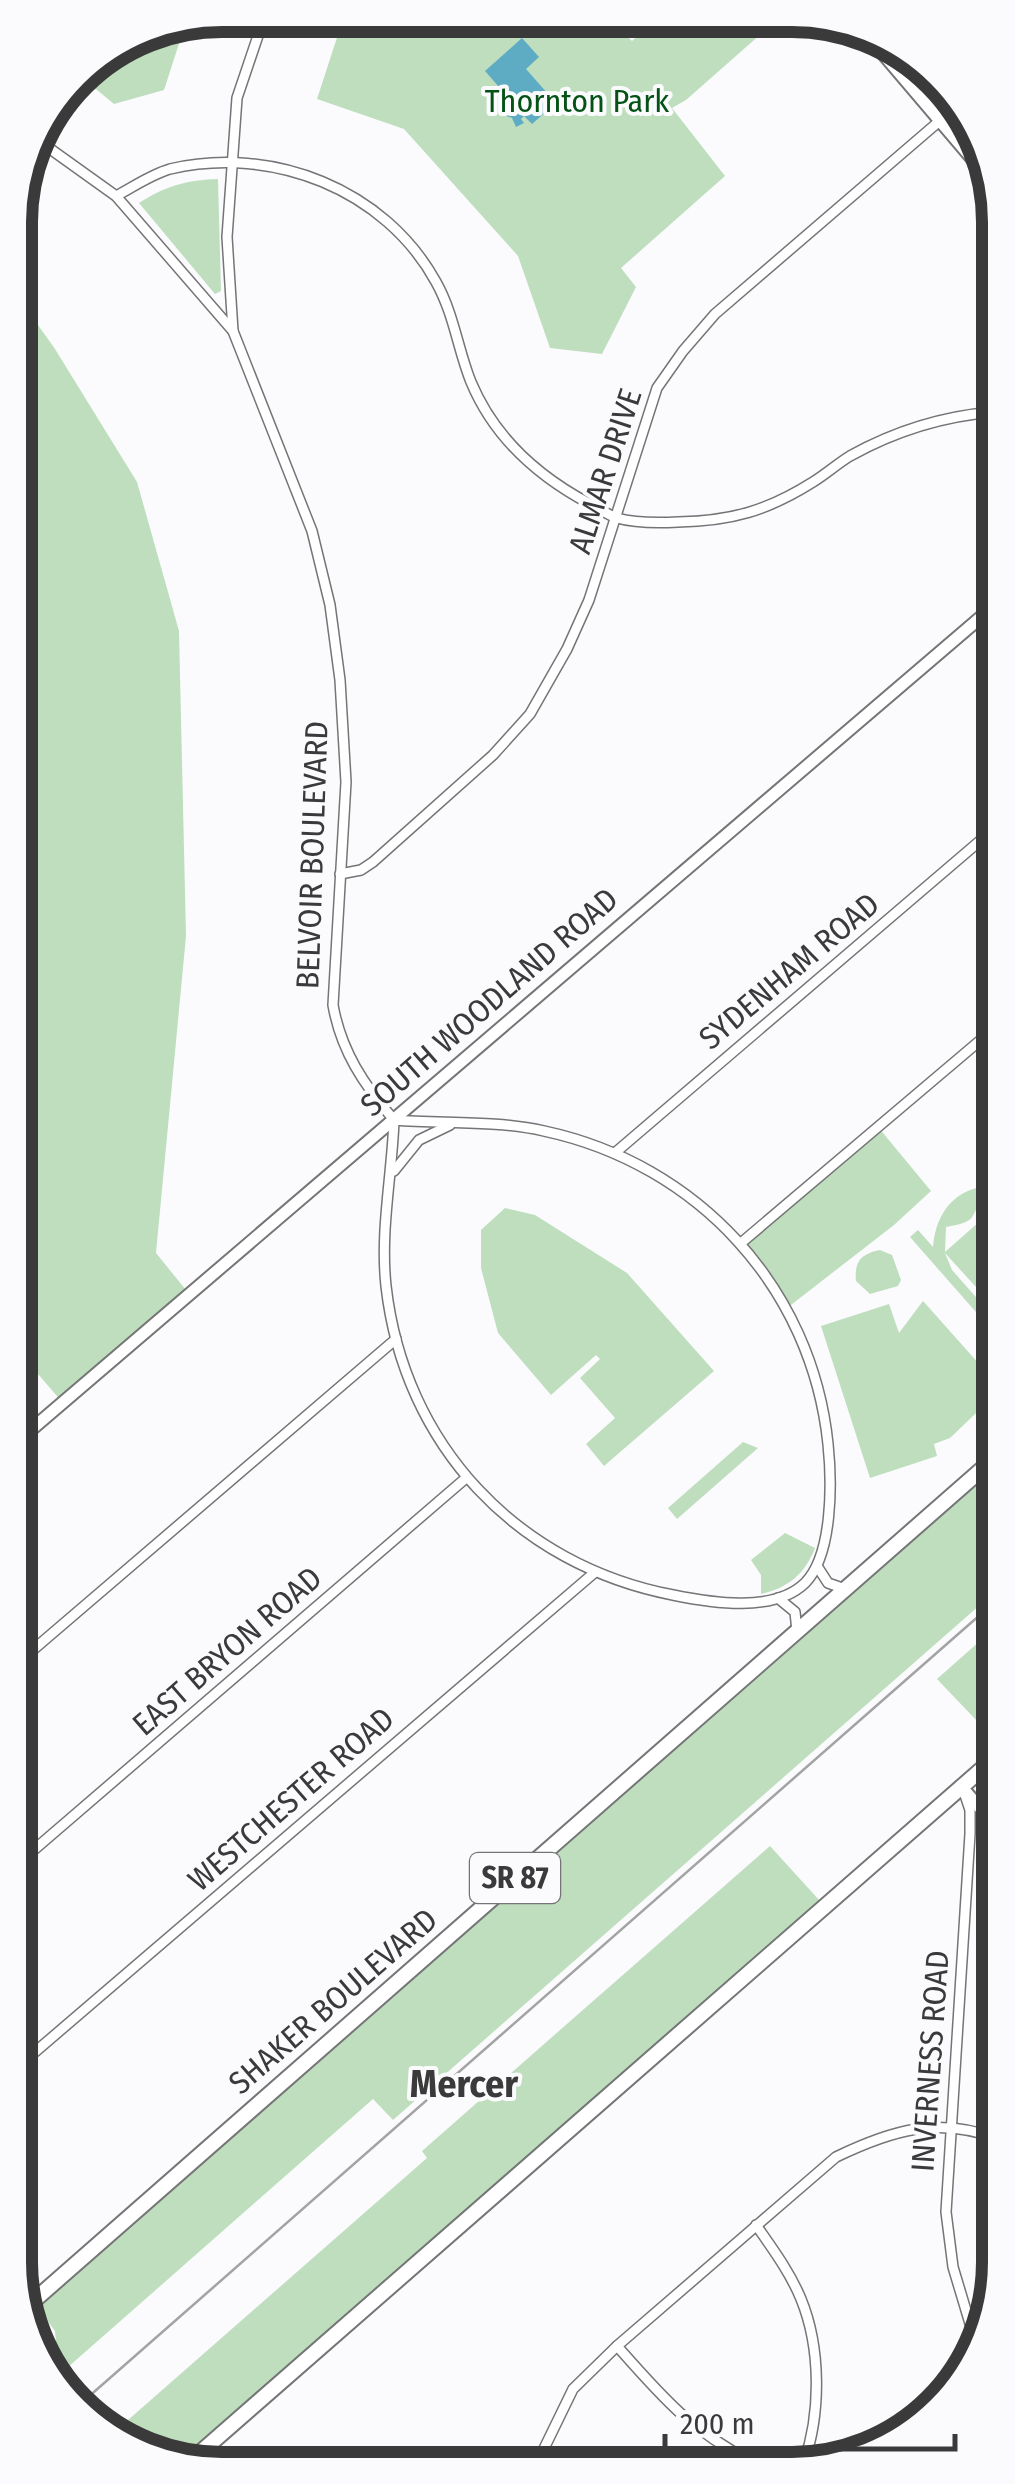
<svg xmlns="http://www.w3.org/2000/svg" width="1015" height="2484" font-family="'Fira Sans Condensed',sans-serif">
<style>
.green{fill:#bedebe}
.water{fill:#5eacc4}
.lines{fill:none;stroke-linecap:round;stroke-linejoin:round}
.minor-casing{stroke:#757577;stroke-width:12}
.tertiary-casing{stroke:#757577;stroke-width:15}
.primary-casing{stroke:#757577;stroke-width:18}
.minor{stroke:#fff;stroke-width:9}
.tertiary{stroke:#fff;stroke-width:11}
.primary{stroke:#fff;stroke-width:14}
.tram{stroke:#a3a3a5;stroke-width:2.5}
.labels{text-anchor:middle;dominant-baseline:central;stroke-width:8;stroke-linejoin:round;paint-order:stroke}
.shield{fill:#fbfbfe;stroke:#747476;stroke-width:2.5}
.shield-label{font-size:30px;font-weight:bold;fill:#3a3a3b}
.park-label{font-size:32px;fill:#055216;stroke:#fbfbfe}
.street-label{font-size:32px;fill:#3a3a3b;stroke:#fbfbfe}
.quarter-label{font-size:38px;font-weight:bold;fill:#3a3a3b;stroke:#fbfbfe}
.rim{fill:none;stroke:#3a3a3b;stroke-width:12}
</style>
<rect width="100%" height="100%" fill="#fbfbfe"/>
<g class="green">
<polygon points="344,16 608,18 632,41 659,18 778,19 686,100 672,108 725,176 621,268 636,287 602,354 550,348 518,256 404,129 317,99"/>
<polygon points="186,22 164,90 114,104 79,75 85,67 144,31"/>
<path d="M218,179L221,291L215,294L139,203C165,186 187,180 218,179Z"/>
<polygon points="16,294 55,349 137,482 179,631 186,936 156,1253 190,1295 63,1403 19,1352"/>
<polygon points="878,1127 931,1191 894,1225 787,1308 741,1243"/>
<path d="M996,1186V1196H981C972,1221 973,1222 946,1227L945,1252L996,1207L997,1310L945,1253L952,1270L997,1321V1336L910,1237L918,1230L933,1247C936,1211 957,1185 996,1186Z"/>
<polygon points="505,1208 535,1215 627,1273 714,1371 604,1466 586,1444 615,1418 580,1378 600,1359 596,1355 551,1395 498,1333 481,1268 481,1230"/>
<path d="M880,1250L892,1255L901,1280L898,1286L870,1294L856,1281C854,1261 861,1254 880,1250Z"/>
<polygon points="923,1301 997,1384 997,1393 950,1438 934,1444 937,1456 870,1478 821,1326 889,1304 899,1333"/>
<polygon points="743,1442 758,1448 677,1519 668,1508"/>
<polygon points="997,1456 997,1590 393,2120 373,2099 59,2375 55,2331 33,2301"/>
<path d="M785,1533L815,1548C805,1574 788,1588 761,1594V1575L751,1560Z"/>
<polygon points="998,1625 998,1743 937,1679"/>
<polygon points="770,1846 820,1901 179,2463 131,2440 120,2427 427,2158 422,2151"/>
</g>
<polygon class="water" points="522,38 539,57 526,69 556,103 532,124 524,116 521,119 524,123 516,127 512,118 504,115 505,109 511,106 520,115 522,113 485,71"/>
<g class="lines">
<g class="minor-casing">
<g id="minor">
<path d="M35,138L116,196L233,331L312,531L330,605L340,680L346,782L333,1005C341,1051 364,1085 394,1120"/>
<path d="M116,196C133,187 152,174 170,169C272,145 385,189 436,282C454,314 458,350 471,382C494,437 539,477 590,504C599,508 608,515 617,518C635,523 659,523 678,522C731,521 767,511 813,482C826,474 837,464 850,456C895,431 943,416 994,412"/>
<polyline points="233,331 227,237 237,98 265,15"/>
<polyline points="340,874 361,870 373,862 493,755 530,714 567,649 589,600 657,388 683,351 715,314 957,106"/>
<path d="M394,1120C444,1124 495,1120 544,1131C698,1164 812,1288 828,1444C832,1482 833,1555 805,1583C774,1613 712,1603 673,1595C517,1565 404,1445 386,1286C380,1230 392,1176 394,1120Z"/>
<polyline points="616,1152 995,828"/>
<polyline points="394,1171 419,1140 450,1125"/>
<polyline points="741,1243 996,1027"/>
<polyline points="817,1566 828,1583 845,1589"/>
<polyline points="778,1598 795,1612 797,1631"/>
<polyline points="20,1661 396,1339"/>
<polyline points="965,1795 970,1810 970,1834 946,2212 953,2267 974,2337"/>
<polyline points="21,1861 466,1478"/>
<polyline points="21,2064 594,1573"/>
<path d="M756,2225C772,2248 790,2272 801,2299C821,2348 821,2413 804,2462"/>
<path d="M617,2346C663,2398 689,2429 752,2462"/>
<path d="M537,2463L573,2389L617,2346L836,2157C892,2130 938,2116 999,2139"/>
</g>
</g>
<g class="tertiary-casing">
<g id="tertiary">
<polyline points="19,1440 994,606"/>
<polyline points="978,1772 998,1795"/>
<polyline points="961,1786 998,1829"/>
</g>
</g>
<g class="primary-casing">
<g id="primary">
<polyline points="874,41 993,181"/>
<polyline points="922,66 957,106"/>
<polyline points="22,2311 997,1456"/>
<polyline points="186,2465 998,1755"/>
</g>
</g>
<use href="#minor" class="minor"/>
<use href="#tertiary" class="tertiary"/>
<use href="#primary" class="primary"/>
<polyline class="tram" points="78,2406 997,1600"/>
</g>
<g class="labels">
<rect class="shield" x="470" y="1853" width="90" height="50" rx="8"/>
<g class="shield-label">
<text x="515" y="1878">SR 87</text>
</g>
<g class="park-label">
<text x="577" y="101">Thornton Park</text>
</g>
<g class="street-label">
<text transform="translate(605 471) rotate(-72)">ALMAR DRIVE</text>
<text transform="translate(312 855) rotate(-88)">BELVOIR BOULEVARD</text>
<text transform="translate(789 971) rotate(-40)">SYDENHAM ROAD</text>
<text transform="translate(489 1002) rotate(-41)">SOUTH WOODLAND ROAD</text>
<text transform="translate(227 1651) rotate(-41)">EAST BRYON ROAD</text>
<text transform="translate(291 1799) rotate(-41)">WESTCHESTER ROAD</text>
<text transform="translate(333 2001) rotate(-41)">SHAKER BOULEVARD</text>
<text transform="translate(930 2061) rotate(-86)">INVERNESS ROAD</text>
</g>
<g class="quarter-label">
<text x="464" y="2084">Mercer</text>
</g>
</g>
<path d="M0 0H1015V2484H0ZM222 32H792A190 190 0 0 1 982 222V2262A190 190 0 0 1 792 2452H222A190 190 0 0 1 32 2262V222A190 190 0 0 1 222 32Z" fill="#fbfbfe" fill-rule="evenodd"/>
<path class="rim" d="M222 32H792A190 190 0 0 1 982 222V2262A190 190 0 0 1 792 2452H222A190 190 0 0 1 32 2262V222A190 190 0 0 1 222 32Z"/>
<path d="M665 2434v15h290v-15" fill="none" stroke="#3a3a3b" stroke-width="5"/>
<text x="680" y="2434" font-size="30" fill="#3a3a3b" stroke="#fbfbfe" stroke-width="8" paint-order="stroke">200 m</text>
</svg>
